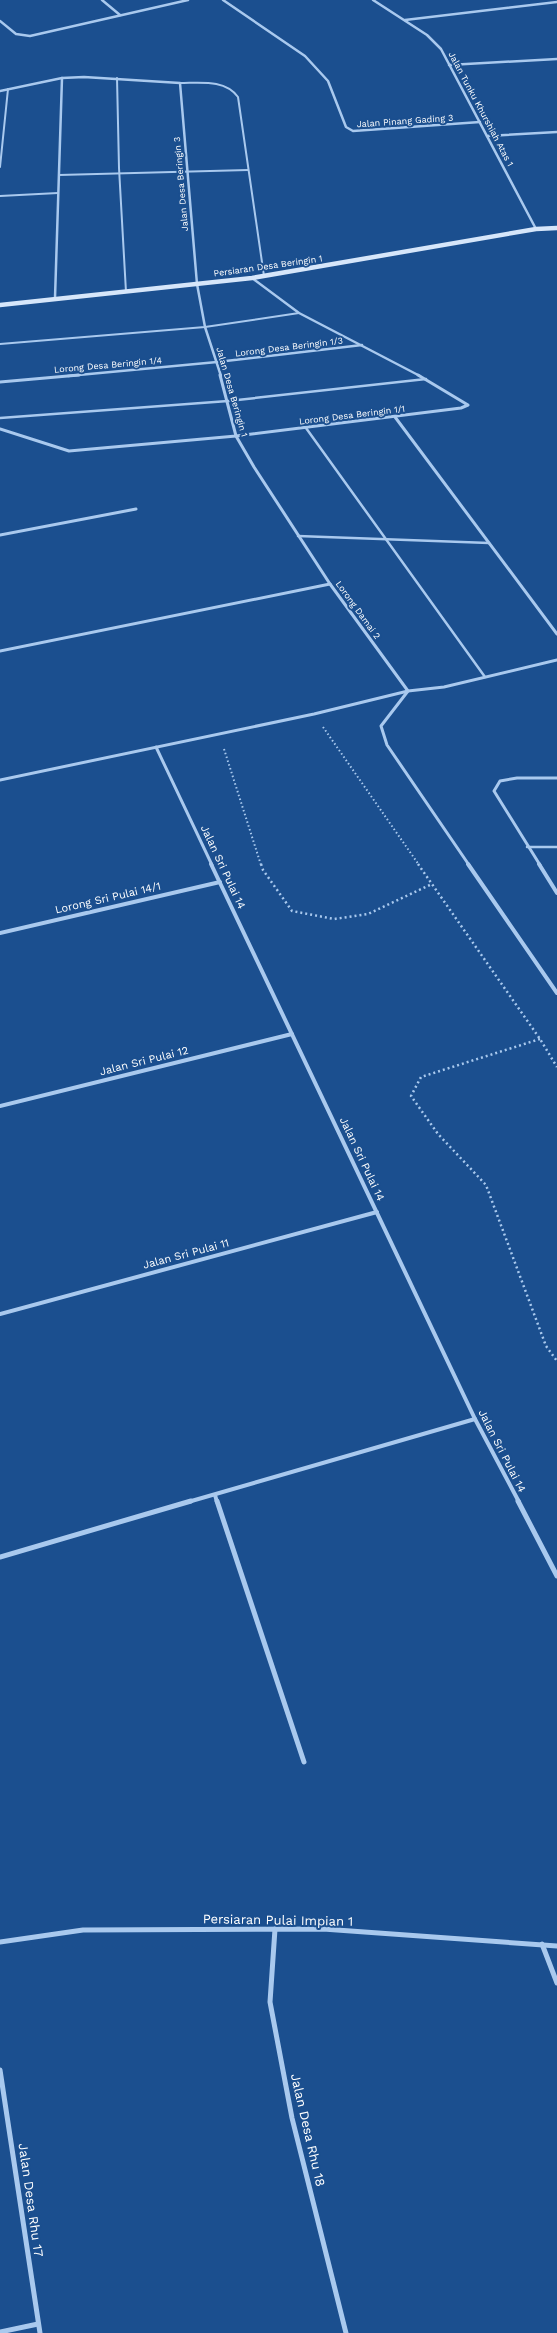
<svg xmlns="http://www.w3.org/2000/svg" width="557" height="2333" font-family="'Work Sans',sans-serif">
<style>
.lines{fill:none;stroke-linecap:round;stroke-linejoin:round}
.path-far1{stroke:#a9c9ee;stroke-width:2;stroke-dasharray:1.5 2.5;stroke-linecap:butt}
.path{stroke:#a9c9ee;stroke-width:2.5;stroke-dasharray:2 3;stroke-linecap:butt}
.service-far1{stroke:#a9c9ee;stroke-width:2}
.service{stroke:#a9c9ee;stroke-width:2.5}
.minor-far3{stroke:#a9c9ee;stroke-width:2.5}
.minor-far2{stroke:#a9c9ee;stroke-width:3}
.minor-far1{stroke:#a9c9ee;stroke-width:4}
.minor{stroke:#a9c9ee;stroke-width:5}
.secondary{stroke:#d6e6fa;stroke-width:4.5}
.labels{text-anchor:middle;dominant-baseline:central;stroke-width:4;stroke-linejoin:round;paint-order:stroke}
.far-street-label{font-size:9px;fill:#fff;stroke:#1b4f8f}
.street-label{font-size:11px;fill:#fff;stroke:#1b4f8f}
.near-street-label{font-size:13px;fill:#fff;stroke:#1b4f8f}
</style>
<rect width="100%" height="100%" fill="#1b4f8f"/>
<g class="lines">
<g class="path-far1">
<polyline points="323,727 419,865"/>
<polyline points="224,749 261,865"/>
</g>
<g class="path">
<polyline points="261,864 263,870 292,911 334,919 368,914 432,884"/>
<polyline points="418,864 540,1039 557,1067"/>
<polyline points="540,1039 421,1077 411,1096 438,1134 486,1185 546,1346 557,1361"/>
</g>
<g class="service-far1">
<polyline points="117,78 119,168 126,292"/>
<path d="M180,83C200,83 225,79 238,97L264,276"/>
<polyline points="0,167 8,89"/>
<polyline points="59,175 248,170"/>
<polyline points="0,196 58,193"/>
<polyline points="0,344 205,327 299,313"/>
</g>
<g class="service">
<polyline points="0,418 228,401 426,379"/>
<polyline points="306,428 485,677"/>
<polyline points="298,536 489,543"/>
<polyline points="527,847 557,847"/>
</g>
<g class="minor-far3">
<polyline points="102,0 120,15"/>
<polyline points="223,0 305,56 328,81 346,127 353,131 480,122"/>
<polyline points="373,0 427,35 441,49 536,229"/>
<polyline points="405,20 557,2"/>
<polyline points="0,21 16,34 30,36 188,0"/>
<polyline points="449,65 557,59"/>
<polyline points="0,91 62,78 84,77 180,83 197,284 205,327 221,376"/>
<polyline points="487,136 557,132"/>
<polyline points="252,278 299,313 420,376"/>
<polyline points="55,298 62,78"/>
<polyline points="68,376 217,362 362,345"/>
</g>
<g class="minor-far2">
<polyline points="220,375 236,436 254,467 330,584 408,691 381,726 387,745 469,865"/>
<polyline points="0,382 79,375"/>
<polyline points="395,417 557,634"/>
<polyline points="0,429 69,451 236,436 461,408 468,405 418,375"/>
<polyline points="0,535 136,509"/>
<polyline points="0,651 330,584"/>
<polyline points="156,747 212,865"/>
<polyline points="0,780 314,714 408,691 444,687 557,660"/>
<polyline points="540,865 494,791 500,781 517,778 557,778"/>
</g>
<g class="minor-far1">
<polyline points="211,864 475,1419 519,1502"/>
<polyline points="468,864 557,993"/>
<polyline points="539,864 557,893"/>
<polyline points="0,933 220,882"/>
<polyline points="0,1106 292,1034"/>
<polyline points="0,1314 377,1212"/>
<polyline points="215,1495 217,1502"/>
<polyline points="188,1502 475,1419"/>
</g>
<g class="minor">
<polyline points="217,1501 304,1762"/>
<polyline points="518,1501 557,1576"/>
<polyline points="0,1557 191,1501"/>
<polyline points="275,1929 270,2002 292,2118 346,2333"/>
<polyline points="0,1942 83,1930 323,1929 557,1946"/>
<polyline points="542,1944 557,1983"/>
<polyline points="0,2070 40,2333"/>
<polyline points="0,2332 38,2324"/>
</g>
<polyline class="secondary" points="0,305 252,278 536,229 557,228"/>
</g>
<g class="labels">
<g class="far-street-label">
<text transform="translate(481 109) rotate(62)">Jalan Tunku Khurshiah Atas 1</text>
<text transform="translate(405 121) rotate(-4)">Jalan Pinang Gading 3</text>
<text transform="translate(181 184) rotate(-95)">Jalan Desa Beringin 3</text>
<text transform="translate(268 266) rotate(-8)">Persiaran Desa Beringin 1</text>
<text transform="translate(289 347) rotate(-7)">Lorong Desa Beringin 1/3</text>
<text transform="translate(108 365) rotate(-5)">Lorong Desa Beringin 1/4</text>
<text transform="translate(232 392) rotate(74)">Jalan Desa Beringin 1</text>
<text transform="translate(352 415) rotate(-7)">Lorong Desa Beringin 1/1</text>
<text transform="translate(358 610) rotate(54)">Lorong Damai 2</text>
</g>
<g class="street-label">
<text transform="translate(223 867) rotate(65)">Jalan Sri Pulai 14</text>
<text transform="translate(108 898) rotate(-13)">Lorong Sri Pulai 14/1</text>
<text transform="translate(144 1061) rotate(-14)">Jalan Sri Pulai 12</text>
<text transform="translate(362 1159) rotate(65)">Jalan Sri Pulai 14</text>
<text transform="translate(186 1254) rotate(-15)">Jalan Sri Pulai 11</text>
<text transform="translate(502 1451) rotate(63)">Jalan Sri Pulai 14</text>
</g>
<g class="near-street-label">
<text transform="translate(278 1920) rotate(1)">Persiaran Pulai Impian 1</text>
<text transform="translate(308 2130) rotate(77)">Jalan Desa Rhu 18</text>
<text transform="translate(31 2200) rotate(82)">Jalan Desa Rhu 17</text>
</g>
</g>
</svg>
